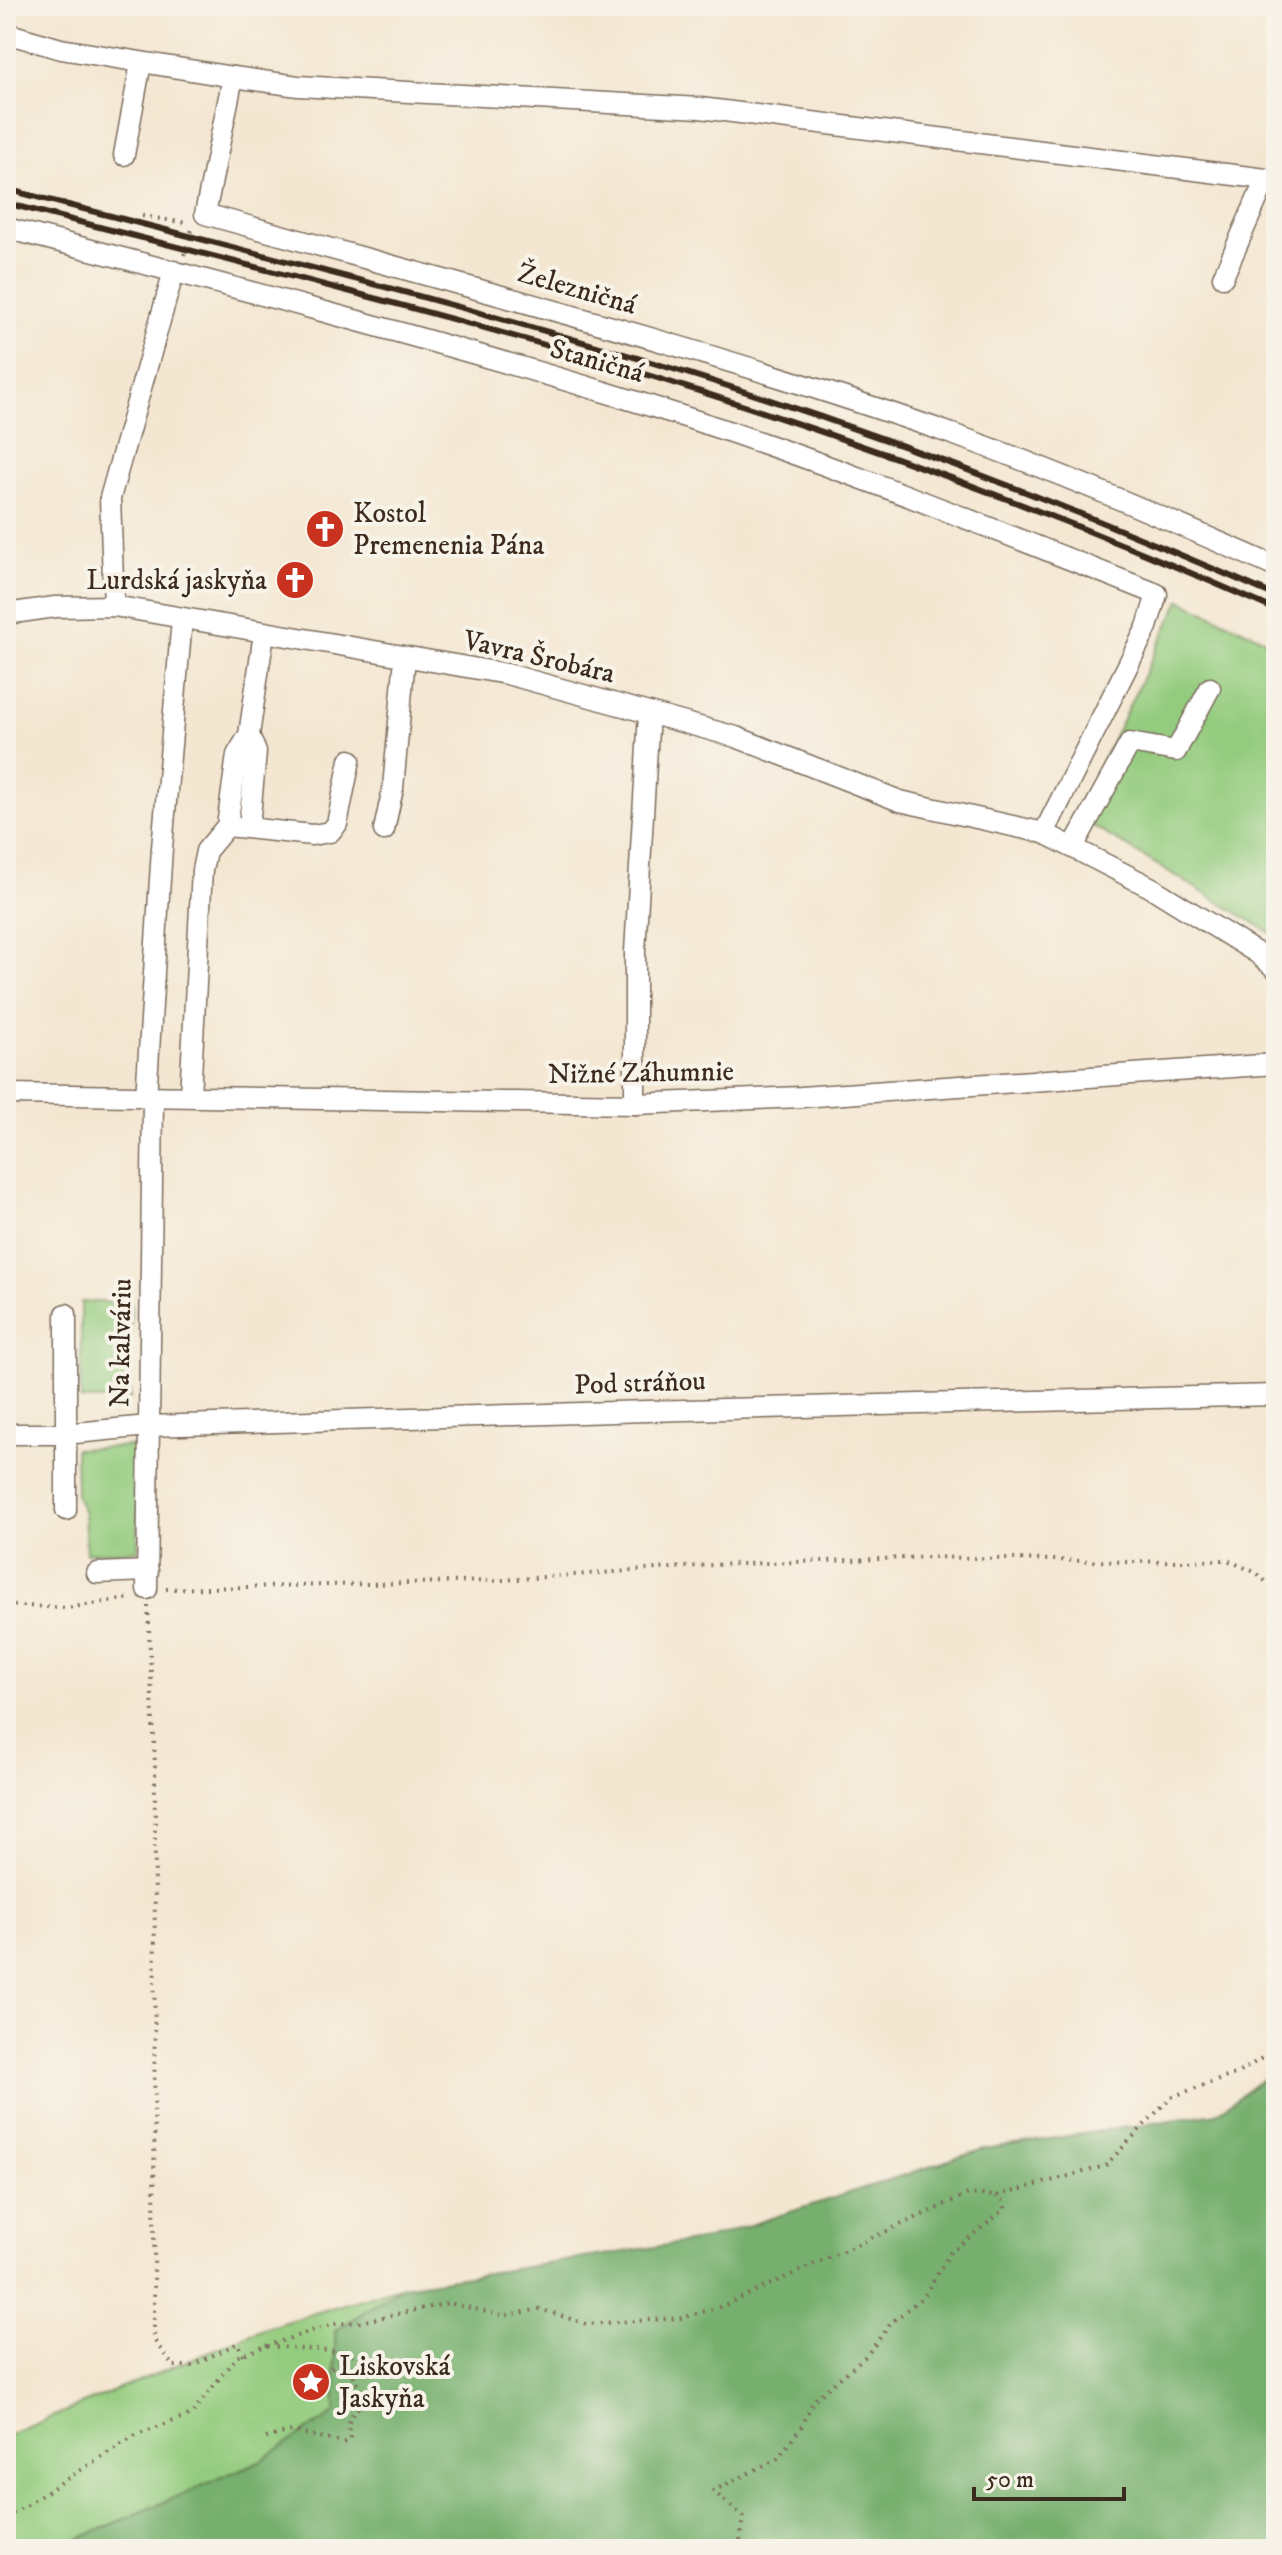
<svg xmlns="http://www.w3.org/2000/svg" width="1282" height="2555" font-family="'IM FELL DW Pica',serif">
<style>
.green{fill:#94cc7f;stroke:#687b4e;stroke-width:2}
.forest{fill:#77b06e;stroke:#596d46;stroke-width:2}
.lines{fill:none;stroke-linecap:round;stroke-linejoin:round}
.minor-casing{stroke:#7c6c5d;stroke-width:23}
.path{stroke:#7c6c5d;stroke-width:4;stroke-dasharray:2 6;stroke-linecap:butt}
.minor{stroke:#fff;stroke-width:20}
.rail{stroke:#3b2a1e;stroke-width:6}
.labels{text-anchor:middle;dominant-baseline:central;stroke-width:8;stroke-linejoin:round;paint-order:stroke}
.street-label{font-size:28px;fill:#3b2a1e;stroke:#f7f3e8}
.poi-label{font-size:28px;fill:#3b2a1e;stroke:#f7f3e8;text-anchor:start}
</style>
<rect width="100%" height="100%" fill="#f7f3e8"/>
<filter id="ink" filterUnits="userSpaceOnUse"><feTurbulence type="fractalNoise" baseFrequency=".0125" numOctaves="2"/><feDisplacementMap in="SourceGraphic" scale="16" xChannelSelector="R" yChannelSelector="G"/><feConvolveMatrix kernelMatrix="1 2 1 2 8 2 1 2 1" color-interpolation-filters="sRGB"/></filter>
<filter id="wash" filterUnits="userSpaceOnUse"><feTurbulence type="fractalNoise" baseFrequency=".006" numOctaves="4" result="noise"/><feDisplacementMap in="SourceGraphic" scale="32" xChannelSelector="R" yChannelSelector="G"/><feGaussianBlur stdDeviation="1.8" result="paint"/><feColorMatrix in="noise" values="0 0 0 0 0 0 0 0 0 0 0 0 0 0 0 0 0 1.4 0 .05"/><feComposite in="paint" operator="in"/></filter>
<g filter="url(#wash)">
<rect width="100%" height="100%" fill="#f4e7d2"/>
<g class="green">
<polygon points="1180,600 1276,645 1276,936 1076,816"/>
<polygon points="81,1302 131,1302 130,1399 81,1400"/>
<polygon points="138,1446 138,1550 86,1553 84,1513 76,1496 75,1449"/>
<polygon points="403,2286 335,2331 336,2412 260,2461 74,2541 38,2549 6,2549 6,2436 266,2328"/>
</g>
<polygon class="forest" points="1276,2069 1276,2549 38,2549 74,2541 260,2461 336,2412 335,2331 403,2286 707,2239 984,2149 1217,2113"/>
</g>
<g filter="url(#ink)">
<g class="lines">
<g class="minor-casing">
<g id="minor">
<path d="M6,33L61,49L233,77L205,214C455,284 707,348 952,434C1062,473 1169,520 1276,567"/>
<polyline points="233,77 298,86 700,108 1266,179 1223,277"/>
<polyline points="124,155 141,63"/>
<path d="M6,228C212,281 418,335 621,397C804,452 981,524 1157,594L1147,627L1044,833"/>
<polyline points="114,606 110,498 174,271"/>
<polyline points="6,614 55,607 114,606 507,674 736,737 900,801 1044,833 1152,888 1257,953 1276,969"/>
<polyline points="227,826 312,835 330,832 337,824 350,760"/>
<polyline points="249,827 256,752 249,735"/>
<polyline points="384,830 393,788 405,657"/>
<polyline points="1073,847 1130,743 1176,751 1210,688"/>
<polyline points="6,1094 635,1104 801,1097 1276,1064"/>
<polyline points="190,1096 202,870 206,851 227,826 237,755 249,735 264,633"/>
<polyline points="146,1098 162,848 182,619"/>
<polyline points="635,1104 635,952 649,713"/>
<polyline points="66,1314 66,1510"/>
<polyline points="6,1434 65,1434 148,1426 647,1411 1276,1395"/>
<polyline points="97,1573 148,1571"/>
<polyline points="147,1589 153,1098"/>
</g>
</g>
<g class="path">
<polyline points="142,216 187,223"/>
<polyline points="184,255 192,229"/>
<polyline points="166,1589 489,1581 713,1565 933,1557 1129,1562 1227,1560 1257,1573 1276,1592"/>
<polyline points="6,1605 67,1608 131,1598"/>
<polyline points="148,1606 155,1764 154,2340 173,2366 191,2366 238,2343 243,2355"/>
<polyline points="266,2346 333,2324 360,2322 449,2303 504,2316 540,2309 586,2324 682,2318 723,2306 968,2194 996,2196 1105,2166 1171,2097 1238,2073 1276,2049"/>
<path d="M266,2438L292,2431L346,2443L350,2437C345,2418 353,2412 367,2400L354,2379L352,2366L338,2364"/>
<polyline points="6,2518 137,2434 191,2415 236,2357 266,2346 354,2353 311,2381"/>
<polyline points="6,2532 9,2519"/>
<polyline points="739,2549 744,2517 713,2491 777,2459 802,2426 813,2401 867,2355 892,2322 924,2296 950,2253 1005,2209 1005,2202 996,2196"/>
</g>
<use href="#minor" class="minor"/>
<g class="rail">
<path d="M6,189C242,250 479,308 712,381C904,442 1092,515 1276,596"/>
<path d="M6,203C222,259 440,312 654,377C866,443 1074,520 1276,610"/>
</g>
</g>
</g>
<defs>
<g id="church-disc" transform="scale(2)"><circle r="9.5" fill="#c8321e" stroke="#f7f3e8"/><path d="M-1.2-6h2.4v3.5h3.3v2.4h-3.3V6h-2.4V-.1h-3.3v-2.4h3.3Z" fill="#fff"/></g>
<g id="sight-disc" transform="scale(2)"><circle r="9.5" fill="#c8321e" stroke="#f7f3e8"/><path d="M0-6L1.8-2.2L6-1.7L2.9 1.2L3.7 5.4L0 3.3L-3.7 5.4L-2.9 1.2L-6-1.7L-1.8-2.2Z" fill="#fff"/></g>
</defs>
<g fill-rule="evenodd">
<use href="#church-disc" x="325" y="529"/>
<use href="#church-disc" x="295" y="580"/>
<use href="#sight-disc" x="311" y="2382"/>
</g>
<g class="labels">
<g class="street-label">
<text transform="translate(577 289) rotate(16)">Železničná</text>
<text transform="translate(597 361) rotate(16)">Staničná</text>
<text transform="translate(539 657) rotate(13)">Vavra Šrobára</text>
<text transform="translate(641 1073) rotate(-1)">Nižné Záhumnie</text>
<text transform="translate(121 1343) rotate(-89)">Na kalváriu</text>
<text transform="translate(640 1383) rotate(-2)">Pod stráňou</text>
</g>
<g class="poi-label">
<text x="353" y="513">Kostol<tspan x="353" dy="32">Premenenia Pána</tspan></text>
<text x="267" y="580" text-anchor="end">Lurdská jaskyňa</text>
<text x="339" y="2366">Liskovská<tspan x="339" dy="32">Jaskyňa</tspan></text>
</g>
</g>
<rect width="1282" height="2555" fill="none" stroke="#f7f3e8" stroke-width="32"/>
<path d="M974 2487v12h150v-12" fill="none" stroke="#3b2a1e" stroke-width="4"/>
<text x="986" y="2487" font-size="24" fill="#3b2a1e" stroke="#f7f3e8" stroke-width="6" paint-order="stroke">50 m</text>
</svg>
